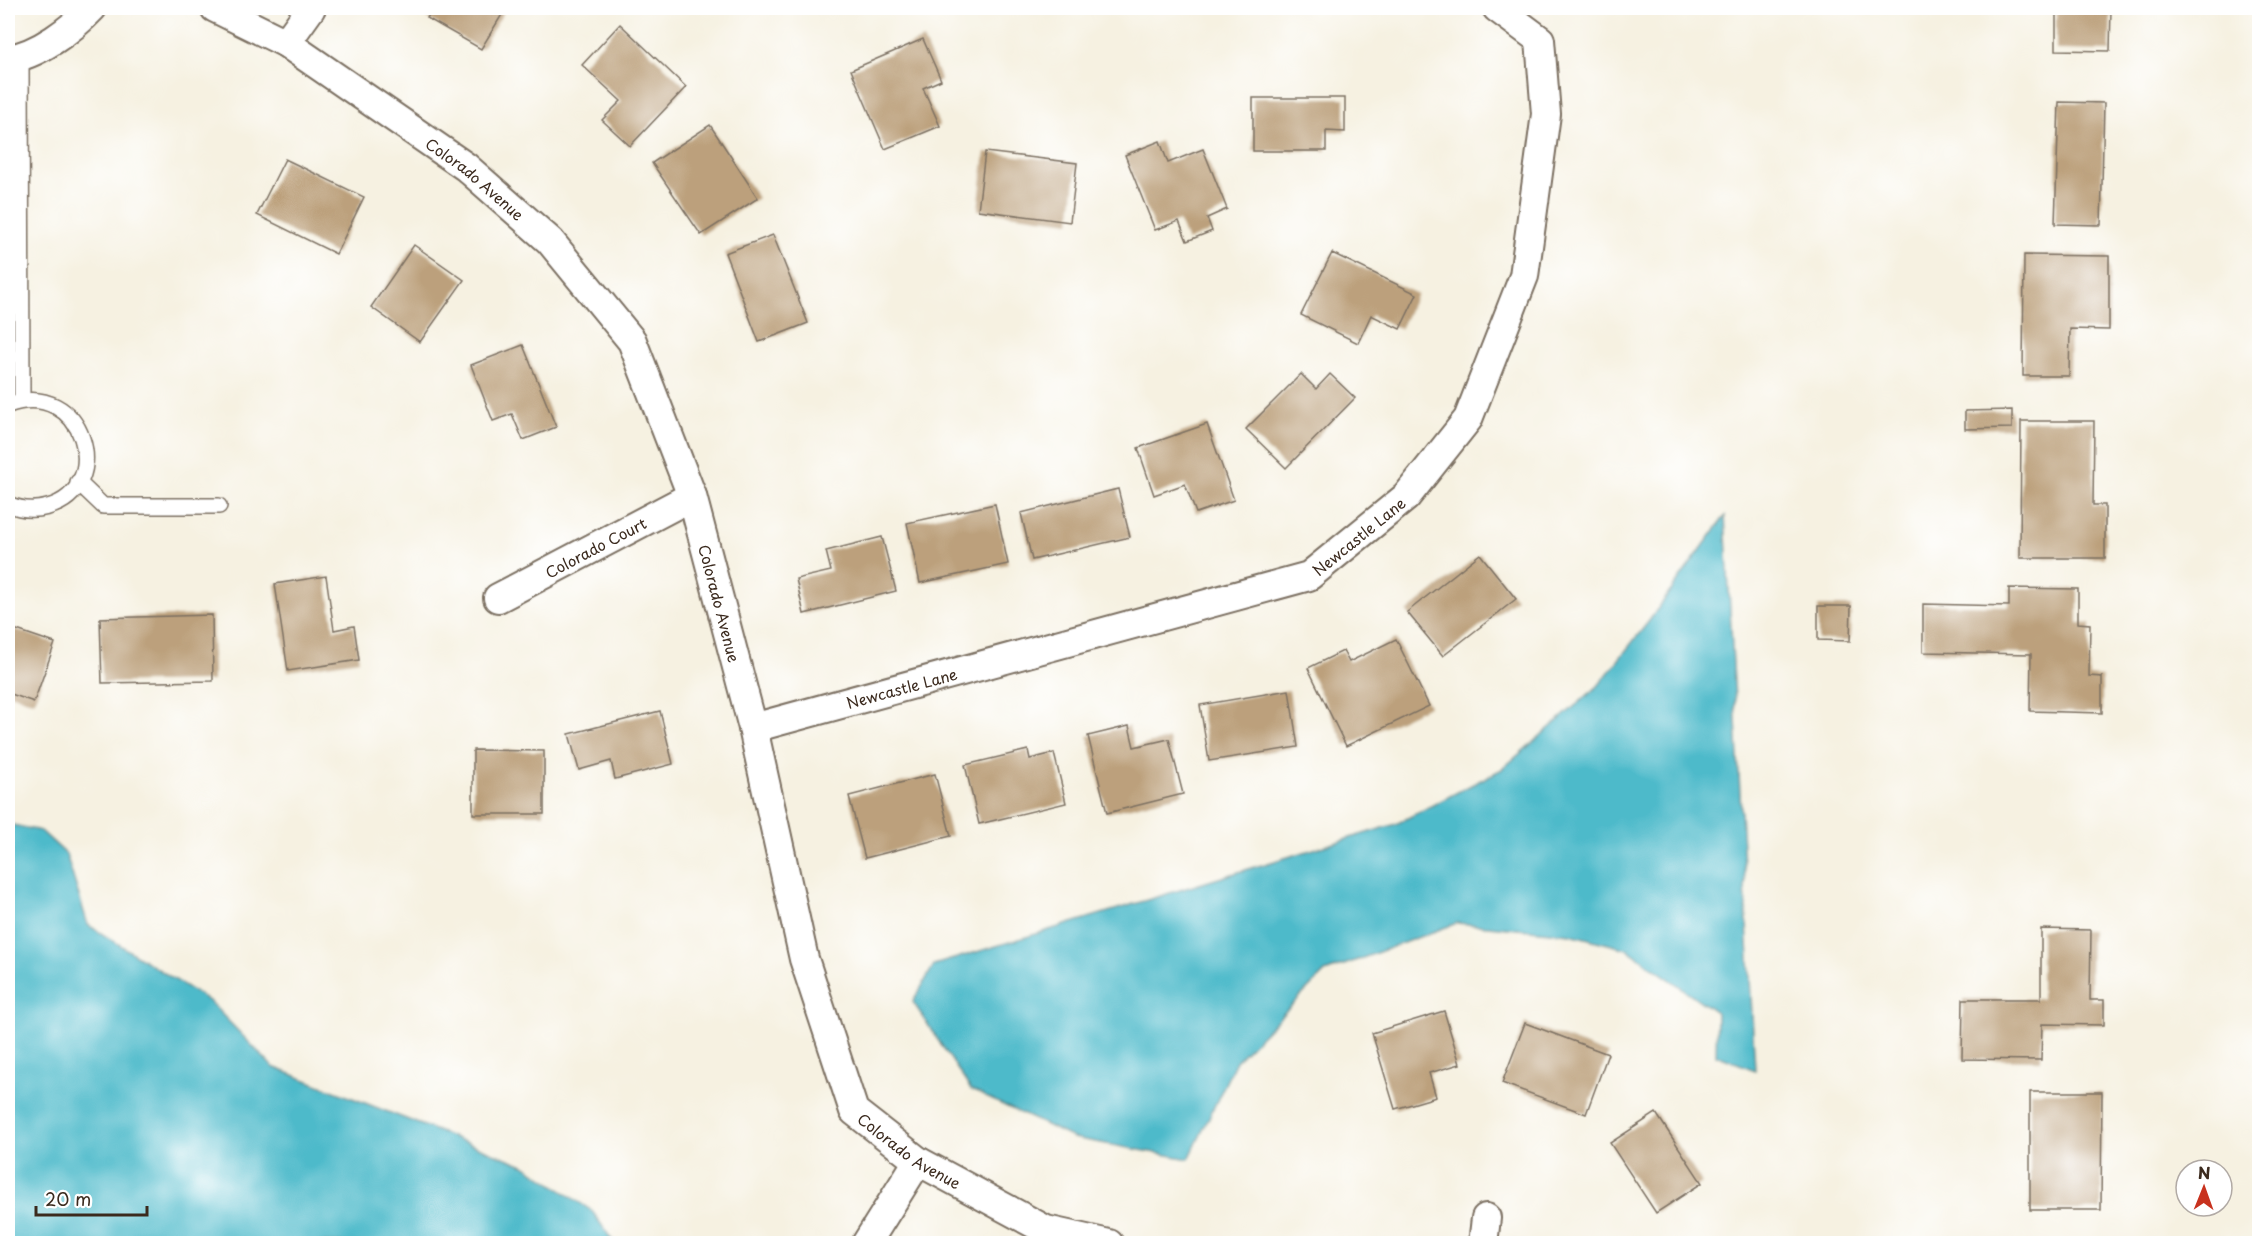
<svg xmlns="http://www.w3.org/2000/svg" width="2267" height="1251" font-family="'Playpen Sans',sans-serif">
<style>
.water{fill:#4ebaca;stroke:#447274;stroke-width:1.5}
.building{fill:#bca07b}
.lines{fill:none;stroke-linecap:round;stroke-linejoin:round}
.service-casing{stroke:#7c7062;stroke-width:18}
.minor-casing{stroke:#7c7062;stroke-width:32}
.service{stroke:#fff;stroke-width:15}
.minor{stroke:#fff;stroke-width:28}
.labels{text-anchor:middle;dominant-baseline:central;stroke-width:6;stroke-linejoin:round;paint-order:stroke}
.street-label{font-size:15px;fill:#3b2a1e;stroke:#fff}
</style>
<rect width="100%" height="100%" fill="#fff"/>
<filter id="ink" filterUnits="userSpaceOnUse"><feTurbulence type="fractalNoise" baseFrequency=".0167" numOctaves="2"/><feDisplacementMap in="SourceGraphic" scale="12" xChannelSelector="R" yChannelSelector="G"/><feConvolveMatrix kernelMatrix="1 2 1 2 8 2 1 2 1" color-interpolation-filters="sRGB"/></filter>
<filter id="wash" filterUnits="userSpaceOnUse"><feTurbulence type="fractalNoise" baseFrequency=".008" numOctaves="4" result="noise"/><feDisplacementMap in="SourceGraphic" scale="24" xChannelSelector="R" yChannelSelector="G"/><feGaussianBlur stdDeviation="1.35" result="paint"/><feColorMatrix in="noise" values="0 0 0 0 0 0 0 0 0 0 0 0 0 0 0 0 0 1.4 0 .05"/><feComposite in="paint" operator="in"/></filter>
<g filter="url(#wash)">
<rect width="100%" height="100%" fill="#f6f1e1"/>
<g class="water">
<polygon points="1725,516 1755,1070 1716,1055 1717,1013 1627,949 1570,934 1457,923 1325,972 1236,1061 1189,1159 1073,1138 971,1090 913,1002 934,965 1396,824 1502,769 1598,686 1649,621"/>
<polygon points="8,824 41,831 66,854 88,925 209,1001 273,1067 524,1165 592,1211 614,1243 8,1243"/>
</g>
<g id="blocks">
<g class="building">
<polygon points="433,8 506,8 481,49 427,18"/>
<polygon points="2056,8 2111,8 2110,51 2056,50"/>
<polygon points="620,24 686,87 630,146 602,120 621,101 582,65"/>
<polygon points="923,39 941,80 923,88 940,126 885,149 851,70"/>
<polygon points="1253,98 1345,98 1345,132 1326,131 1326,151 1253,151"/>
<polygon points="2059,102 2104,103 2101,225 2055,224"/>
<polygon points="710,125 758,198 701,235 652,163"/>
<polygon points="1160,141 1168,163 1203,149 1227,209 1207,218 1212,231 1187,241 1179,221 1155,230 1125,155"/>
<polygon points="985,152 1077,163 1070,222 978,210"/>
<polygon points="285,159 364,197 336,254 257,215"/>
<polygon points="773,235 808,323 759,342 725,253"/>
<polygon points="414,245 464,280 420,342 371,307"/>
<polygon points="1332,253 1417,294 1400,329 1371,315 1358,343 1301,315"/>
<polygon points="2024,255 2109,256 2109,330 2070,329 2069,376 2023,376"/>
<polygon points="523,345 556,427 523,440 512,414 493,421 471,365"/>
<polygon points="1301,374 1316,389 1330,374 1355,398 1286,468 1246,429"/>
<polygon points="2012,410 2012,428 1965,429 1965,411"/>
<polygon points="2021,421 2094,421 2093,505 2105,505 2105,558 2020,558"/>
<polygon points="1207,424 1234,500 1196,513 1185,484 1154,495 1138,448"/>
<polygon points="1118,489 1130,537 1032,560 1021,513"/>
<polygon points="995,504 1008,564 920,583 907,523"/>
<polygon points="882,537 896,591 804,614 796,579 831,571 826,551"/>
<polygon points="1480,554 1516,599 1443,656 1407,612"/>
<polygon points="326,576 334,630 354,626 359,660 288,671 275,584"/>
<polygon points="2009,588 2078,589 2078,623 2090,624 2089,676 2102,677 2102,713 2030,711 2031,654 1923,652 1923,604 2009,606"/>
<polygon points="1818,606 1851,606 1850,641 1818,640"/>
<polygon points="212,615 213,681 102,683 100,618"/>
<polygon points="8,627 55,643 34,702 8,693"/>
<polygon points="1396,639 1429,706 1346,746 1308,668 1343,651 1349,662"/>
<polygon points="1289,690 1298,747 1209,761 1200,705"/>
<polygon points="660,711 673,764 615,779 611,761 579,770 569,734"/>
<polygon points="1129,726 1134,747 1169,739 1183,794 1107,813 1088,736"/>
<polygon points="473,750 544,751 544,814 473,814"/>
<polygon points="1028,750 1030,759 1054,753 1066,803 979,824 965,765"/>
<polygon points="935,774 951,836 865,858 849,796"/>
<polygon points="2041,929 2091,930 2090,1000 2104,1000 2104,1025 2042,1024 2041,1060 1962,1059 1963,999 2041,999"/>
<polygon points="1444,1011 1460,1064 1429,1073 1436,1097 1395,1109 1372,1033"/>
<polygon points="1525,1023 1608,1054 1586,1114 1502,1083"/>
<polygon points="2030,1092 2102,1092 2101,1210 2030,1210"/>
<polygon points="1656,1113 1702,1183 1656,1213 1610,1143"/>
</g>
</g>
</g>
<g filter="url(#ink)">
<use href="#blocks" fill-opacity="0" stroke="#7c7062" stroke-width="1.5"/>
<g class="lines">
<g class="service-casing">
<g id="service">
<polyline points="21,57 22,400"/>
<path d="M8,405C84,377 116,488 48,507C33,511 21,510 8,504"/>
<polyline points="78,482 103,506 219,506"/>
</g>
</g>
<g class="minor-casing">
<g id="minor">
<path id="s1" d="M215,8L286,43L466,167L550,241L632,341L692,496L753,728L804,959L854,1111L918,1161L1046,1230L1109,1244"/>
<polyline points="286,43 311,8"/>
<path d="M8,59C38,55 72,29 92,8"/>
<path id="s2" d="M498,598L692,496"/>
<path id="s3" d="M753,728L1309,576L1406,497L1468,419L1524,276L1546,114L1540,40L1497,8"/>
<polyline points="866,1244 918,1161"/>
<polyline points="1483,1244 1486,1218"/>
</g>
</g>
<use href="#service" class="service"/>
<use href="#minor" class="minor"/>
</g>
</g>
<g class="labels">
<g class="street-label">
<text stroke="none"><textPath href="#s1" startOffset="312">Colorado Avenue</textPath></text>
<text stroke="none"><textPath href="#s3" startOffset="640">Newcastle Lane</textPath></text>
<text stroke="none"><textPath href="#s2" startOffset="110">Colorado Court</textPath></text>
<text stroke="none"><textPath href="#s1" startOffset="816">Colorado Avenue</textPath></text>
<text stroke="none"><textPath href="#s3" startOffset="154">Newcastle Lane</textPath></text>
<text stroke="none"><textPath href="#s1" startOffset="1410">Colorado Avenue</textPath></text>
</g>
</g>
<rect width="2267" height="1251" fill="none" stroke="#fff" stroke-width="30"/>
<g transform="translate(2204 1188) rotate(1)"><circle r="28" fill="#ffffff" stroke="#b1aaa5" stroke-width="1.5"/>
<path d="M0-4.5L10 22L0 15L-10 22Z" fill="#c8321e"/>
<text y="-9" font-size="16" font-weight="bold" text-anchor="middle" fill="#3b2a1e">N</text>
</g>
<path d="M36 1206v9h111v-9" fill="none" stroke="#3b2a1e" stroke-width="3"/>
<text x="45" y="1206" font-size="18" fill="#3b2a1e" stroke="#ffffff" stroke-width="4.5" paint-order="stroke">20 m</text>
</svg>
